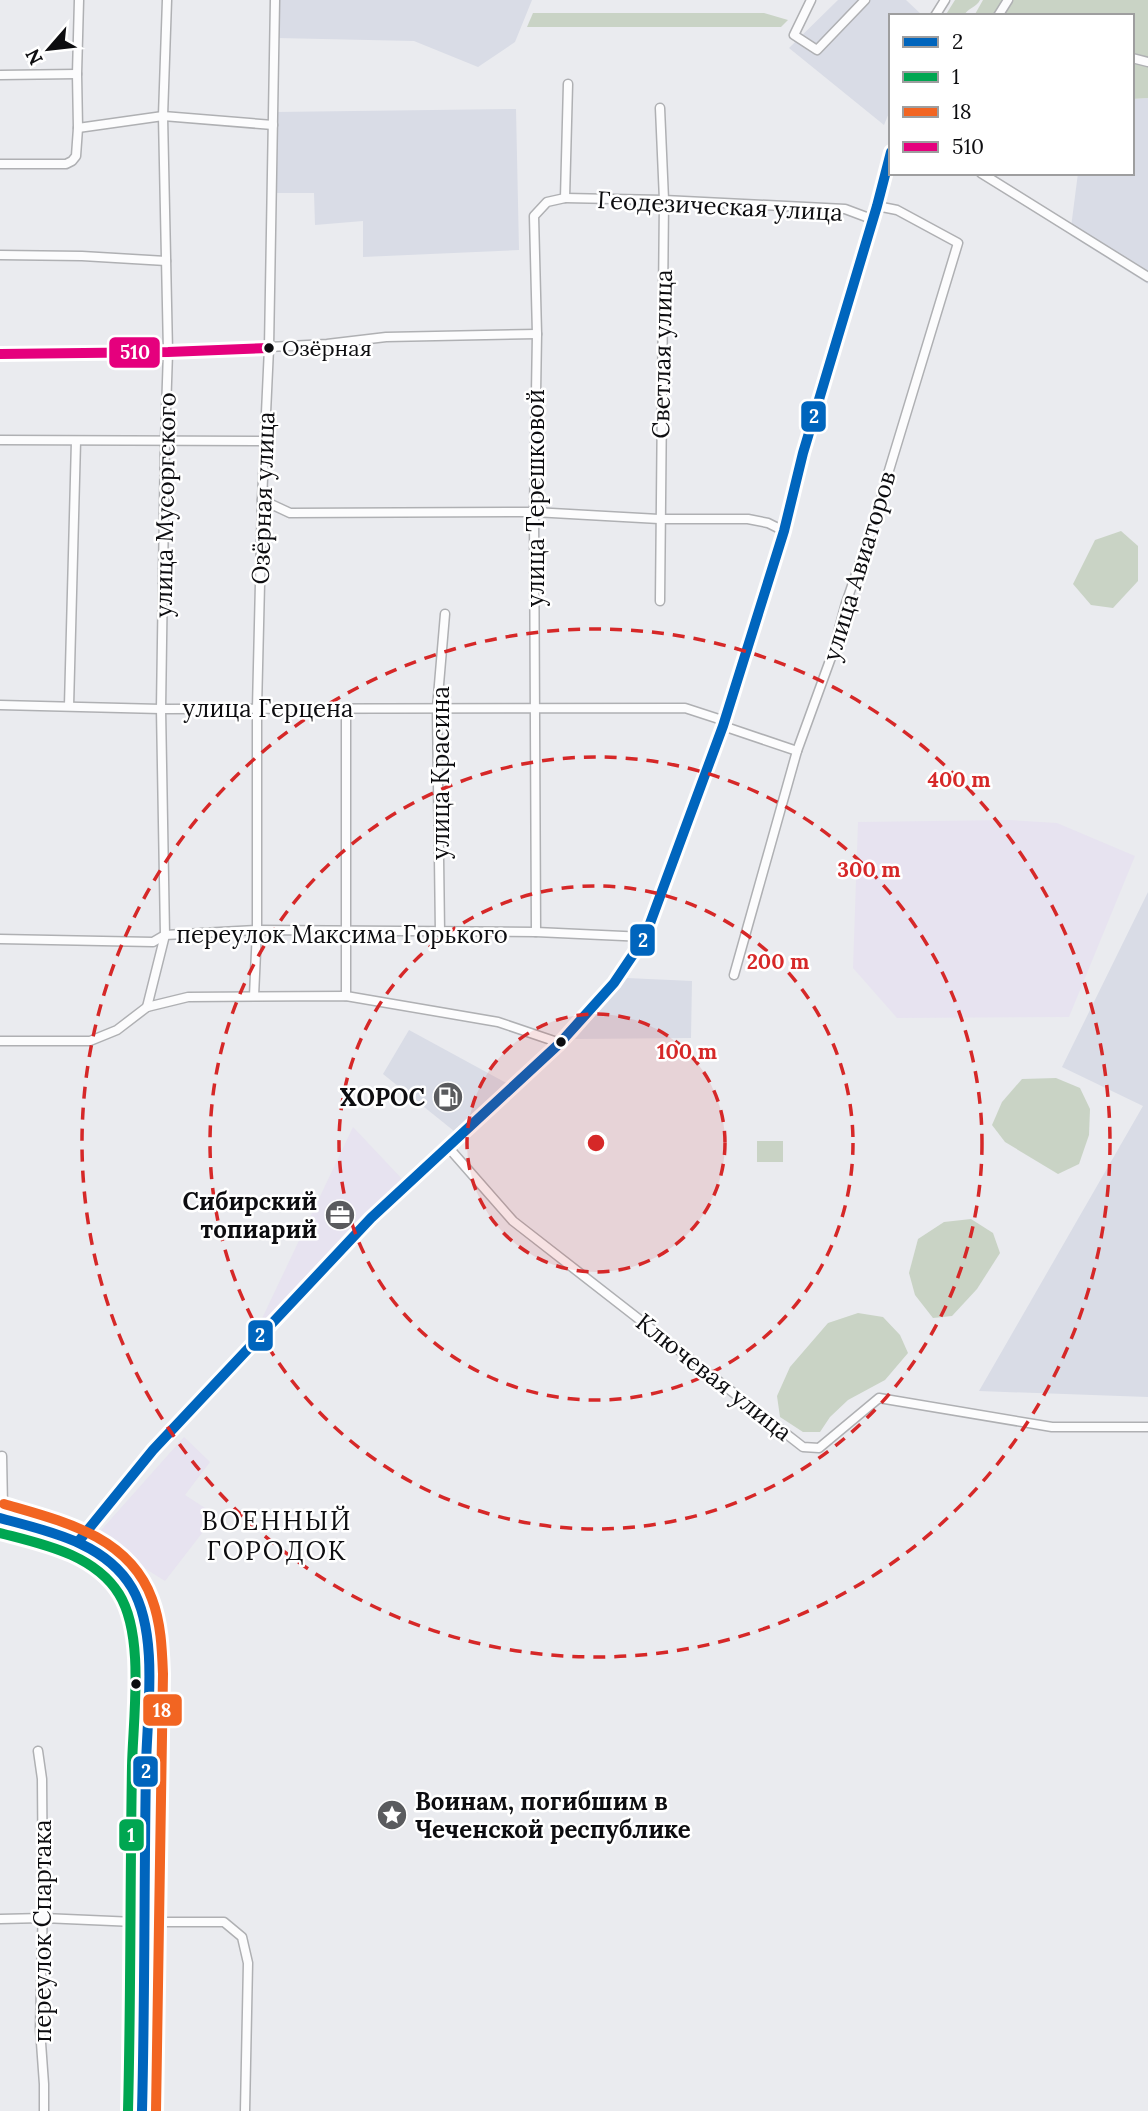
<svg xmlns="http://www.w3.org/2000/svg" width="1148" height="2111" font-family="Lora,serif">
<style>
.commercial{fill:#e7e3f0}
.built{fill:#d9dce6}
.green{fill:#c9d3c5}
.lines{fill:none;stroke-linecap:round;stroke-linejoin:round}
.minor-casing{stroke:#afb0b3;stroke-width:11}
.tertiary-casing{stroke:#afb0b3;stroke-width:13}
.minor{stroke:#fcfcfd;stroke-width:8}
.tertiary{stroke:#fcfcfd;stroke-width:10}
.bus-1-casing{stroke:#fff;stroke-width:16}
.bus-2-casing{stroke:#fff;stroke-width:16}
.bus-3-casing{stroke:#fff;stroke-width:16}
.bus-4-casing{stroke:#fff;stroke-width:16}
.bus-1{stroke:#0065bd;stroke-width:10}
.bus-2{stroke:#00a651;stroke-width:10}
.bus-3{stroke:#f26522;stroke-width:10}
.bus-4{stroke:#e5007d;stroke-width:10}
.ring{fill:none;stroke:#d62828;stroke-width:3.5;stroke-dasharray:12 9}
.bus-dot{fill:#0d0d10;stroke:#fff;stroke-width:2.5}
.labels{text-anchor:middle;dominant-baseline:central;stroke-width:5;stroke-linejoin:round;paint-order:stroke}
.bus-label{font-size:22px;fill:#0d0d10;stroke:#fff;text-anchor:start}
.street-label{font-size:24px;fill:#0d0d10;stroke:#fff}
.poi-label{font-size:24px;font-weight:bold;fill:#0d0d10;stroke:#fff;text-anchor:end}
.neighbourhood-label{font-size:26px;letter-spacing:2px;fill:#0d0d10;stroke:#fff}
.centre{fill:#d62828;stroke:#fff;stroke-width:3.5}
.ring-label{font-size:21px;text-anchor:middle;font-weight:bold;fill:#d62828;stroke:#fff;stroke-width:5;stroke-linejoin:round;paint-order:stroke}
.line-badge{stroke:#fff;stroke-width:2.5}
.badge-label{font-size:19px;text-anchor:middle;font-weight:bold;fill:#fff}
</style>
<rect width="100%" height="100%" fill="#eaebef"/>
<g class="commercial">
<polygon points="1009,820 1057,823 1135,856 1069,1017 897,1018 853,968 858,822"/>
<polygon points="353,1127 402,1179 257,1329"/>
<polygon points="184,1437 210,1462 185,1495 216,1515 165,1581 95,1537"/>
</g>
<g class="built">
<polygon points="278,0 532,0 515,42 478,67 414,41 277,38"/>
<polygon points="838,0 906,0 923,16 891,16 891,108 884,125 789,48"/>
<polygon points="1148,98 1148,284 1070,235 1078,173 1132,173 1132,99"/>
<polygon points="516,109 519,250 363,257 363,221 315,225 314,193 275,193 276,112"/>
<polygon points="1148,892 1148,1397 979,1391 1143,1106 1062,1067"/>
<polygon points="627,978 692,981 691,1038 575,1039"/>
<polygon points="409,1030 510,1085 454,1131 383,1074"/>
</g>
<g class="green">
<path d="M955,0H980C976,8 967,8 964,16H945Z"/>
<polygon points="983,0 1148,0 1148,98 1132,99 1132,16 974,16"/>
<polygon points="533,13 764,13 788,20 781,27 527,27"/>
<polygon points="1121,531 1138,546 1138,581 1113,608 1091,605 1073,584 1095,540"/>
<polygon points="1056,1078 1080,1088 1090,1109 1089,1135 1079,1164 1058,1174 1005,1142 992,1125 1002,1102 1022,1079"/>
<rect x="757" y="1141" width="26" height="21"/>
<polygon points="971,1219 993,1233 1000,1253 977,1289 952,1316 933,1318 915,1295 909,1273 918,1239 944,1222"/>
<polygon points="858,1313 883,1317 900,1335 908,1353 885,1380 848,1400 830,1417 820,1432 803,1432 780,1417 777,1396 790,1367 828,1323"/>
</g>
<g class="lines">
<g class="minor-casing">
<g id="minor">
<polyline points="811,0 794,35 817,50 865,0"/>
<polyline points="935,16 945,0"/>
<polyline points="998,16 1008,0"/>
<polyline points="1132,58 1148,62"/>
<polyline points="0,75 77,74"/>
<polyline points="78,128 163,116 273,125"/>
<polyline points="0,164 66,164 72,161 76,156 78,128 77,74 79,0"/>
<polyline points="981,173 1148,277"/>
<polyline points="565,198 664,200 845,209 869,218 872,223"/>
<polyline points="0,255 82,256 166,261"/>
<polyline points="0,354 168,352 327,344 386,337 537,334"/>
<polyline points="0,440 264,441"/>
<polyline points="262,500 290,513 534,512 659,519 748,519 768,523 784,531"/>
<polyline points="660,601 664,200 660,108"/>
<polyline points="0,705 161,709 685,708 725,721"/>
<polyline points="69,706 76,441"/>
<polyline points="723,726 797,751"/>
<polyline points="440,932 437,708 445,614"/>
<polyline points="536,932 534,512 537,334 534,216 547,202 565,198 568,84"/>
<polyline points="0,939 153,942 165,935 257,930 536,932 645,937"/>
<polyline points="734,975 797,751 833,652 846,603 879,508 887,477 958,243 897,210 877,206"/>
<polyline points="254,996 257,930 257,708 262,500 269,348 275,0"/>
<polyline points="346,996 346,708"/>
<polyline points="147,1007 165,935 161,709 165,441 168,352 163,116 167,0"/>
<polyline points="0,1041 90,1041 117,1030 147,1007 188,997 346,996 498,1022 560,1043"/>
<polyline points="448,1147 513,1221 803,1447 819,1448 879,1398 1052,1427 1148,1427"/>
<polyline points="2,1518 3,1507 2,1456"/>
<polyline points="78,1542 153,1450 240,1356 371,1218 560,1043 614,983 645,937 723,726 784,531 803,453 877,206 891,151"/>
<polyline points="38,1751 42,1779 43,1902 40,2029 44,2084 44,2111"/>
<polyline points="0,1919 43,1918 135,1922 224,1922 242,1937 248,1963 245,2111"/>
</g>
</g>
<g class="tertiary-casing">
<path id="tertiary" d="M0,1518C49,1532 104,1541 132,1588C157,1628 147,1718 146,1766C146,1881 145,1996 142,2111"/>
</g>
<use href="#minor" class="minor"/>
<use href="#tertiary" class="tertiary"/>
<g class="bus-1-casing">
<g id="bus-1">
<path d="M0,1518C47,1531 105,1542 132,1588C159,1634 147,1714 146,1766C144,1881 145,1996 142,2111"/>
<polyline points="78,1542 153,1450 371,1218 560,1043 614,983 645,937 723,726 784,531 803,453 877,206 891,152"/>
</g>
</g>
<g class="bus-2-casing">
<path id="bus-2" d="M0,1533C42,1544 94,1554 119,1594C145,1636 133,1718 132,1766C130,1881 131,1996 128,2111"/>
</g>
<g class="bus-3-casing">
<path id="bus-3" d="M4,1504C62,1521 129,1536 152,1599C161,1623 162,1649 163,1674L156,2111"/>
</g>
<g class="bus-4-casing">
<polyline id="bus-4" points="0,354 168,352 269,348"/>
</g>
<use href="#bus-1" class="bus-1"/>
<use href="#bus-2" class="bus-2"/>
<use href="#bus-3" class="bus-3"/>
<use href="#bus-4" class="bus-4"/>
</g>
<circle cx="596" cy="1143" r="129" fill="#d62828" fill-opacity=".12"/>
<g class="ring">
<circle cx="596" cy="1143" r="129"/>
<circle cx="596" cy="1143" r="257"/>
<circle cx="596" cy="1143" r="386"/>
<circle cx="596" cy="1143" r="514"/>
</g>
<defs>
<g id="fuel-disc" transform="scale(1.575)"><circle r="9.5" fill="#5a5b5e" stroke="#fff"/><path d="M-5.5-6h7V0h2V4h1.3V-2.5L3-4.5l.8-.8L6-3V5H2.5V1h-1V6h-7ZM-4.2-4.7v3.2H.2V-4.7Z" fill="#fff"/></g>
<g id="office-disc" transform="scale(1.575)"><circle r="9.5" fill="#5a5b5e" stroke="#fff"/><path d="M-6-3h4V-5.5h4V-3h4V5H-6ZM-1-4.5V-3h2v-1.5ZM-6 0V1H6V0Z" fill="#fff"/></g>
<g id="sight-disc" transform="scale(1.575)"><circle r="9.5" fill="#5a5b5e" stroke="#fff"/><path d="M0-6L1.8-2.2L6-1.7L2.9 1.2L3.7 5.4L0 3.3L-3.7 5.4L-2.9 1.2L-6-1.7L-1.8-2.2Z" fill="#fff"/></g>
</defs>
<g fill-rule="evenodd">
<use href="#fuel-disc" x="448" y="1097"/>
<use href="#office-disc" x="340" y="1215"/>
<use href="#sight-disc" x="392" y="1815"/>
</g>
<g class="bus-dot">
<circle cx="269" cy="348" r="6"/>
<circle cx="561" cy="1042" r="6"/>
<circle cx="136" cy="1684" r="6"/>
</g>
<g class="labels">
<g class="bus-label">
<text x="282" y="348">Озёрная</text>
</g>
<g class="street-label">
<text transform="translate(720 206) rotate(3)">Геодезическая улица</text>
<text transform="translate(662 354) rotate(-89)">Светлая улица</text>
<text transform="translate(263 498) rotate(-88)">Озёрная улица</text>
<text transform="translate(535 498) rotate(-90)">улица Терешковой</text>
<text transform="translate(165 505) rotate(-89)">улица Мусоргского</text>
<text transform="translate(859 566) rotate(-73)">улица Авиаторов</text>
<text x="268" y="708">улица Герцена</text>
<text transform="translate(440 773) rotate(-90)">улица Красина</text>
<text x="342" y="934">переулок Максима Горького</text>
<text transform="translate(714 1377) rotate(38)">Ключевая улица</text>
<text transform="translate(42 1931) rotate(-90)">переулок Спартака</text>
</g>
<g class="poi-label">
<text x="425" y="1097">ХОРОС</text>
<text x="317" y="1201">Сибирский<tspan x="317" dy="28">топиарий</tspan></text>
<text x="415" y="1801" text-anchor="start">Воинам, погибшим в<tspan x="415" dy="28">Чеченской республике</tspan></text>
</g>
<g class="neighbourhood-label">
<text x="277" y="1520">ВОЕННЫЙ<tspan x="277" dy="30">ГОРОДОК</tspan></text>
</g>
</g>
<circle cx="596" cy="1143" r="10" class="centre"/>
<g class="ring-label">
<text x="959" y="787">400 m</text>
<text x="869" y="877">300 m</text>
<text x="778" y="969">200 m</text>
<text x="687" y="1059">100 m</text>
</g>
<g class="line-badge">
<rect x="108" y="336" width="53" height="33" rx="7" fill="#e5007d"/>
<rect x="800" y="400" width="27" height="33" rx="7" fill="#0065bd"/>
<rect x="629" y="923" width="27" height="34" rx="7" fill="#0065bd"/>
<rect x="247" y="1319" width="27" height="33" rx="7" fill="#0065bd"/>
<rect x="142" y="1693" width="41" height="34" rx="7" fill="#f26522"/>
<rect x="132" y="1755" width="27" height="33" rx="7" fill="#0065bd"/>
<rect x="118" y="1818" width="27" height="34" rx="7" fill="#00a651"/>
</g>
<g class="badge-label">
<text x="135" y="359">510</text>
<text x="814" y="423">2</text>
<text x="643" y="947">2</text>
<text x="260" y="1342">2</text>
<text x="162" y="1717">18</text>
<text x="146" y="1778">2</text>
<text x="131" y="1842">1</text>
</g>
<rect x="889" y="14" width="245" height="161" fill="#ffffff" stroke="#9e9e9f" stroke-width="2"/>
<rect x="903" y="37" width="35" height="10" fill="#0065bd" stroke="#9e9e9f" stroke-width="2"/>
<text x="952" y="49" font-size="21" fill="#0d0d10">2</text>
<rect x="903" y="72" width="35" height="10" fill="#00a651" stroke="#9e9e9f" stroke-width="2"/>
<text x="952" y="84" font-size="21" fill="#0d0d10">1</text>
<rect x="903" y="107" width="35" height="10" fill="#f26522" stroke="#9e9e9f" stroke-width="2"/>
<text x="952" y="119" font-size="21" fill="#0d0d10">18</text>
<rect x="903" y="142" width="35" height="10" fill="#e5007d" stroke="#9e9e9f" stroke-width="2"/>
<text x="952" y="154" font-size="21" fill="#0d0d10">510</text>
<g transform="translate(49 49) rotate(242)" stroke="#ffffff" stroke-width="5" paint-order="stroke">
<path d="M0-5L12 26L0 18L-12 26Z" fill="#0d0d10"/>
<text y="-10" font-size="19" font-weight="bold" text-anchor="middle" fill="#0d0d10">N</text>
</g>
</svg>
